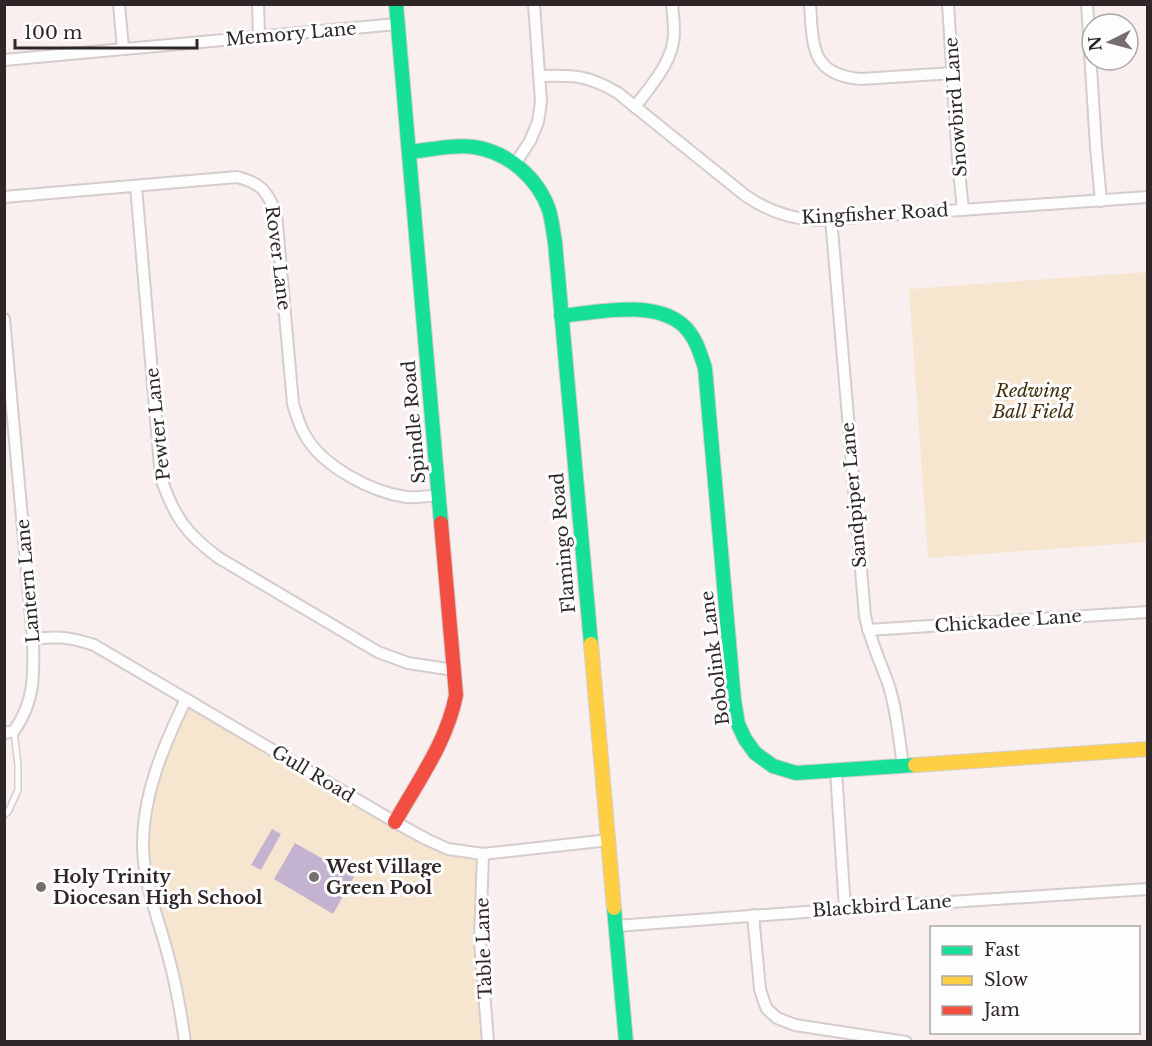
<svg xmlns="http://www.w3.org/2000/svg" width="1152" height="1046" font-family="'Libre Baskerville',serif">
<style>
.green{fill:#f6e6d0}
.water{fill:#c3b2d0}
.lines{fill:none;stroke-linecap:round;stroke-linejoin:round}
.lane-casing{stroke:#d5cccc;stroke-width:8}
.street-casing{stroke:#d5cccc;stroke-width:14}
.fast-casing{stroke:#d5cccc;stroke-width:16}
.slow-casing{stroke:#d5cccc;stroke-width:16}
.jam-casing{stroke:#d5cccc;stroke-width:16}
.lane{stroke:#fefdfd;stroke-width:5}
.street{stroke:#fefdfd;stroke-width:10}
.fast{stroke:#16e098;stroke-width:14}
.slow{stroke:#ffcf43;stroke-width:14}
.jam{stroke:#f24e42;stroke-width:14}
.poi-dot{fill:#766d6d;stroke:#fdfdfd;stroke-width:2}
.labels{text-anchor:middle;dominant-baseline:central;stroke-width:6;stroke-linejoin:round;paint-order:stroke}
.street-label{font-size:18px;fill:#2f2727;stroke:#fdfdfd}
.park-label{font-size:18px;font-style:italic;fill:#40300c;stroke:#fdfdfd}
.poi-label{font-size:18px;font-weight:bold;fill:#2f2727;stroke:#fdfdfd;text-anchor:start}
</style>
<rect width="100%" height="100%" fill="#f9efef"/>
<g class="green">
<polygon points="1147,272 1147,542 928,558 909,289"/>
<polygon points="186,702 437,849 479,856 485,1041 188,1041 146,873 146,825 154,779"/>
</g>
<g class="water">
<polygon points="272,829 281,834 261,870 251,865"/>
<polygon points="295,843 330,863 326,870 331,873 335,866 354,877 333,914 274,879"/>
</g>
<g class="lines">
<g class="lane-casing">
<polyline id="lane" points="4,815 8,812 18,790 18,765 14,731"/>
</g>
<g class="street-casing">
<g id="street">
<polyline points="119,4 123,49"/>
<polyline points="258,4 259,36"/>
<path d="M810,4C813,45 810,75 861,79L953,73"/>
<polyline points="948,4 958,160 963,210"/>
<polyline points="1087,4 1096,147 1101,201"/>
<polyline points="4,60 397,24"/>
<path d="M540,76C574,75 588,75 618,93L746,196C768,211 790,219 817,220L1148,197"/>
<path d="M635,107C651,85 674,61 674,33C674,24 673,14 672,4"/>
<polyline points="515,164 530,141 538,122 541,102 534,4"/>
<path d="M136,186L161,478C174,516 186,534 219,558L378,652L408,663L454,670"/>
<path d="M4,197L237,177C261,183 267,191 276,213L293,404C296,414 299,425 305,435C322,466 371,492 406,497C417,498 428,496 439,495"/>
<path d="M831,218L865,616C870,640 880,661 888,683C897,710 899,739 903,766"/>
<path d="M4,319L33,639C34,675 35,701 14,731L4,733"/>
<polyline points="868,630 1148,612"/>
<path d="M33,639C59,636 70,637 94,645L395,822L426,839L448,849L483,854L609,840"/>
<polyline points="836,771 845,909"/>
<polyline points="483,854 480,940 488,1042"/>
<polyline points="753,915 760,989 764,1002 767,1009 777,1018 795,1025 906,1042"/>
<polyline points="616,926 845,909 1148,889"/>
<path d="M185,1042C181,1013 176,984 168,955C159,920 144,885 143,848C142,795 164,745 186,699"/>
</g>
</g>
<g class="fast-casing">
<g id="fast">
<polyline points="396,4 441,523"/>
<path d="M409,152C430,150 453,144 474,147C508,152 538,178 549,210C552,220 553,231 555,242L591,644"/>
<path d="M561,316C597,312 655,299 684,326C696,338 700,353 705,368L734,700L738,724L745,739L755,753L773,766L796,773L915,765"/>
<polyline points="614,908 626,1042"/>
</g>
</g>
<g class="slow-casing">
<g id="slow">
<polyline points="591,644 614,908"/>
<polyline points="915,765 1148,749"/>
</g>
</g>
<g class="jam-casing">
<path id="jam" d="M395,822C418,781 447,742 456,695L441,523"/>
</g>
<use href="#lane" class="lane"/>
<use href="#street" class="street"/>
<use href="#fast" class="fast"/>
<use href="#slow" class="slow"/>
<use href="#jam" class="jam"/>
</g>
<g class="poi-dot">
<circle cx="314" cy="877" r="6"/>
<circle cx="41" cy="887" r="6"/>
</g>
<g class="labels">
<g class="street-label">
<text transform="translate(291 34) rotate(-5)">Memory Lane</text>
<text transform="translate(956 107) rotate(-94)">Snowbird Lane</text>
<text transform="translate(875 214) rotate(-3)">Kingfisher Road</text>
<text transform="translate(278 258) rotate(83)">Rover Lane</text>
<text transform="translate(414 422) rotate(-95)">Spindle Road</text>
<text transform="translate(158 424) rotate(-96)">Pewter Lane</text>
<text transform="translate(854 495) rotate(-95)">Sandpiper Lane</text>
<text transform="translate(563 543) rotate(-95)">Flamingo Road</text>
<text transform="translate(28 581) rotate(-95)">Lantern Lane</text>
<text transform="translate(1008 621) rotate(-4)">Chickadee Lane</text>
<text transform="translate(715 658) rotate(-97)">Bobolink Lane</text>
<text transform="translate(313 774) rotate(31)">Gull Road</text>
<text transform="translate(882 906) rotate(-4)">Blackbird Lane</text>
<text transform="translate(484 948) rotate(-92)">Table Lane</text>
</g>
<g class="park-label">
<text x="1033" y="391">Redwing<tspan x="1033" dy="21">Ball Field</tspan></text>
</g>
<g class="poi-label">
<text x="326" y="867">West Village<tspan x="326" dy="21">Green Pool</tspan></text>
<text x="53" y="877">Holy Trinity<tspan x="53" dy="21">Diocesan High School</tspan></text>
</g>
</g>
<rect width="1152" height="1046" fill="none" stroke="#2f2727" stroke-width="12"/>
<rect x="930" y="926" width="210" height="108" fill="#fdfdfd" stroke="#aba7a7" stroke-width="1.5"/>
<rect x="942" y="946" width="30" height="9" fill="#16e098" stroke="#aba7a7" stroke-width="1.5"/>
<text x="984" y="956" font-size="18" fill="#2f2727">Fast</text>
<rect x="942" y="976" width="30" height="9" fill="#ffcf43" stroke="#aba7a7" stroke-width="1.5"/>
<text x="984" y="986" font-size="18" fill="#2f2727">Slow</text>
<rect x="942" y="1006" width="30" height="9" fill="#f24e42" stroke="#aba7a7" stroke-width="1.5"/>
<text x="984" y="1016" font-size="18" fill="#2f2727">Jam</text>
<g transform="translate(1110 42) rotate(264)"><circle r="28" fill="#fdfdfd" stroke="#aba7a7" stroke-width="1.5"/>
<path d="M0-4.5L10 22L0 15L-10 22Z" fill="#766d6d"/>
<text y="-9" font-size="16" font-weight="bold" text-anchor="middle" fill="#2f2727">N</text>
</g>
<path d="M15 39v9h182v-9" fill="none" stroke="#2f2727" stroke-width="3"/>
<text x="24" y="39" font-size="18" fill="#2f2727" stroke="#fdfdfd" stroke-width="4.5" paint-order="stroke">100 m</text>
</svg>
